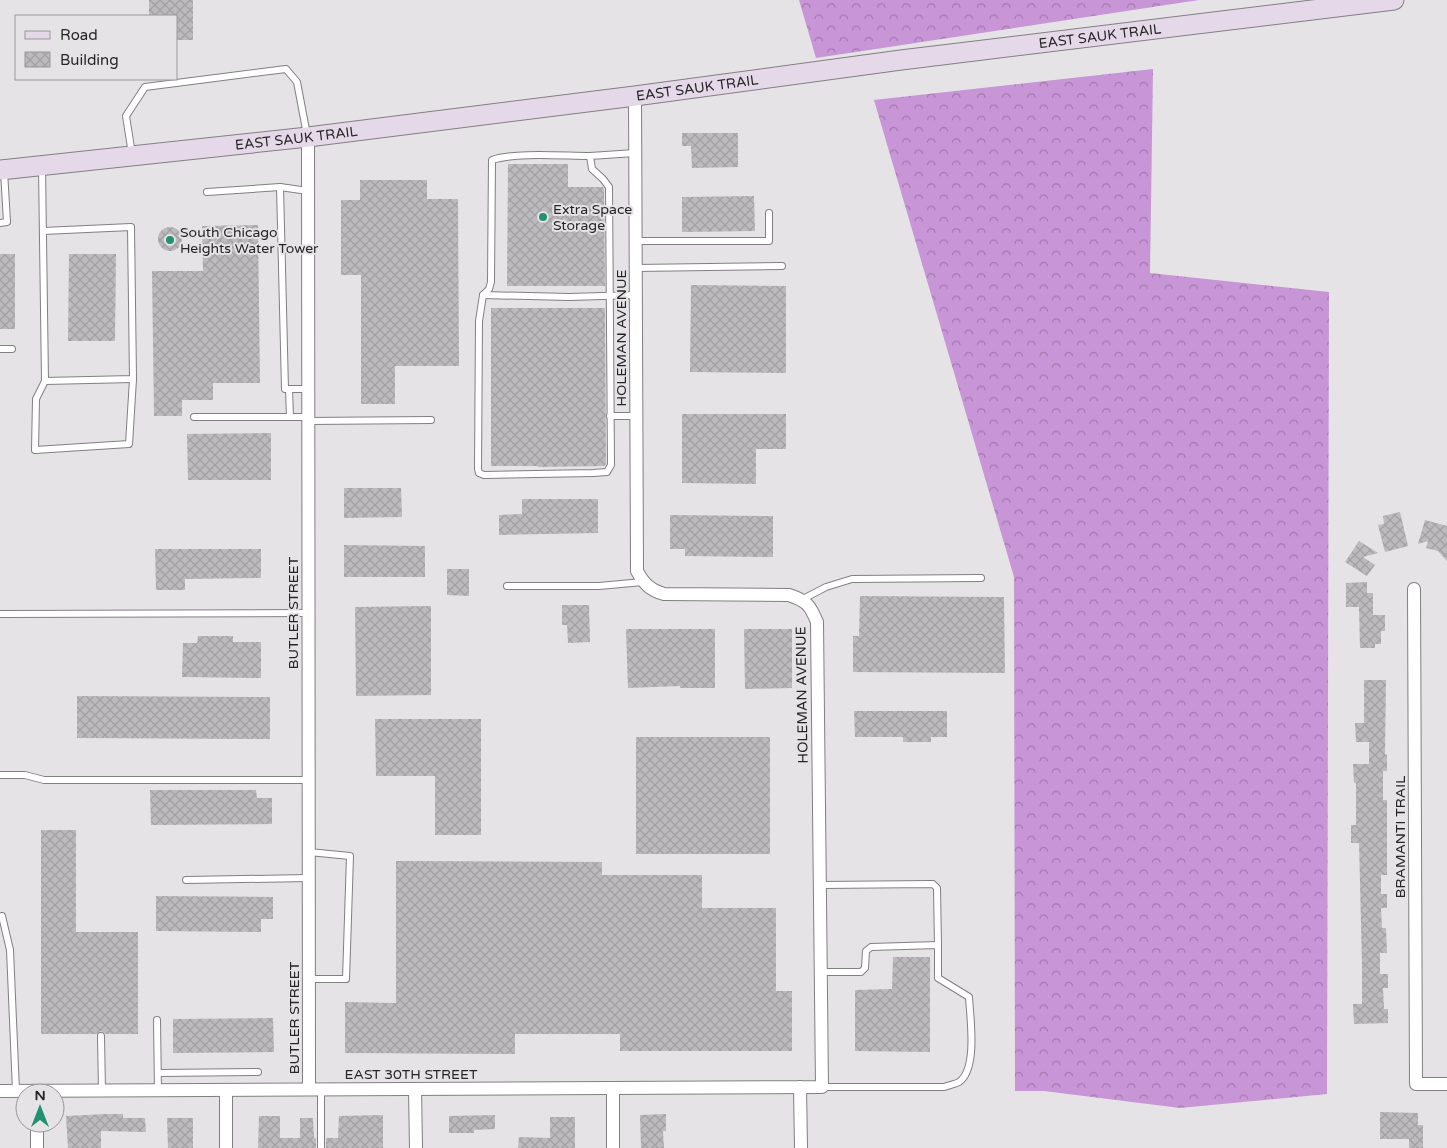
<svg xmlns="http://www.w3.org/2000/svg" width="1447" height="1148" font-family="'Varela Round',sans-serif">
<style>
.forest{fill:url(#forest-crowns)}
.building{fill:url(#building-cross-hatch)}
.lines{fill:none;stroke-linecap:round;stroke-linejoin:round}
.service-casing{stroke:#827f82;stroke-width:8}
.minor-casing{stroke:#827f82;stroke-width:14}
.secondary-casing{stroke:#827f82;stroke-width:21}
.service{stroke:#fff;stroke-width:6}
.minor{stroke:#fff;stroke-width:12}
.secondary{stroke:#e5d8e9;stroke-width:19}
.poi-dot{fill:#239170;stroke:#e5e3e6;stroke-width:2}
.labels{text-anchor:middle;dominant-baseline:central;stroke-width:4;stroke-linejoin:round;paint-order:stroke}
.street-label{font-size:14px;fill:#262526;stroke:#e5e3e6}
.poi-label{font-size:14px;fill:#262526;stroke:#e5e3e6;text-anchor:start}
</style>
<defs>
<pattern id="forest-crowns" width="20" height="18" patternUnits="userSpaceOnUse" patternTransform="scale(1.25)"><rect width="20" height="18" fill="#c895d7"/><path d="M2 6a3 3 0 1 1 6 0M12 15a3 3 0 1 1 6 0" fill="none" stroke="#a279ae"/></pattern>
<pattern id="building-cross-hatch" width="8" height="8" patternUnits="userSpaceOnUse" patternTransform="scale(1.25)"><rect width="8" height="8" fill="#bcbabd"/><path d="M0 0l8 8M0 8l8-8" fill="none" stroke="#a1a0a2"/></pattern>
</defs>
<rect width="100%" height="100%" fill="#e5e3e6"/>
<g class="forest">
<polygon points="799,0 1199,0 816,58"/>
<polygon points="1153,69 1150,273 1329,292 1327,1094 1180,1108 1044,1091 1015,1091 1014,577 874,100"/>
</g>
<g class="building">
<polygon points="149,0 193,0 193,40 176,40 176,16 149,16"/>
<polygon points="682,133 738,133 738,167 692,168 691,146 682,146"/>
<polygon points="508,164 568,164 568,187 603,187 604,189 605,286 507,286"/>
<polygon points="360,180 427,180 427,199 458,199 459,366 395,366 395,404 361,404 361,275 341,275 341,200 360,200"/>
<polygon points="754,196 755,231 682,232 682,197"/>
<polygon points="258,225 260,383 213,383 213,400 182,400 182,416 154,416 152,271 203,271 202,226"/>
<circle cx="170" cy="239" r="12"/>
<rect x="0" y="254" width="15" height="75"/>
<polygon points="69,254 116,254 115,341 68,341"/>
<polygon points="691,285 786,286 786,373 690,372"/>
<polygon points="491,308 605,308 606,464 604,466 538,467 538,466 491,466"/>
<polygon points="682,414 786,414 786,449 756,449 756,484 682,483"/>
<polygon points="271,433 271,480 188,480 187,434"/>
<polygon points="344,488 401,488 402,517 344,518"/>
<polygon points="522,499 598,499 598,533 499,535 499,515 522,514"/>
<polygon points="1400,512 1408,546 1385,552 1378,525 1384,524 1383,516"/>
<polygon points="670,515 773,516 773,557 685,556 685,549 670,549"/>
<polygon points="1425,520 1447,526 1447,561 1438,551 1426,548 1428,541 1418,544"/>
<polygon points="1359,541 1378,553 1363,557 1375,565 1367,576 1345,562"/>
<polygon points="344,545 425,546 425,577 344,577"/>
<polygon points="155,549 261,549 261,578 185,579 185,590 156,590"/>
<polygon points="447,569 469,569 469,596 447,595"/>
<polygon points="1367,582 1367,593 1373,593 1373,615 1385,615 1385,631 1381,631 1381,644 1375,644 1375,648 1360,648 1359,607 1346,607 1346,583"/>
<polygon points="860,596 1004,597 1005,673 853,672 853,636 859,636"/>
<polygon points="562,605 589,605 590,642 568,643 567,625 562,625"/>
<polygon points="431,606 431,695 356,696 355,607"/>
<polygon points="626,629 715,629 715,688 680,688 680,686 628,688"/>
<polygon points="744,629 792,629 792,688 745,689"/>
<polygon points="198,636 233,636 233,642 261,642 261,678 182,677 183,643 197,643"/>
<polygon points="1364,680 1386,680 1385,755 1387,754 1387,771 1383,771 1383,800 1387,800 1387,875 1381,875 1381,894 1387,894 1387,908 1381,908 1382,928 1386,928 1387,953 1380,953 1380,974 1388,974 1388,988 1383,988 1384,1009 1388,1009 1388,1023 1354,1024 1353,1004 1362,1004 1362,964 1359,843 1351,843 1351,825 1356,825 1356,783 1354,783 1353,764 1369,764 1369,742 1356,742 1355,723 1364,723"/>
<polygon points="77,696 270,697 270,739 77,738"/>
<polygon points="854,711 947,711 947,737 931,737 931,742 903,742 903,737 855,737"/>
<polygon points="375,719 481,719 481,835 435,835 435,776 376,776"/>
<rect x="636" y="737" width="134" height="117"/>
<polygon points="150,790 256,790 257,798 272,798 272,824 151,825"/>
<polygon points="41,830 76,830 76,932 138,932 138,1034 106,1034 101,1031 96,1034 41,1034"/>
<polygon points="396,861 602,862 602,875 702,875 702,908 776,908 776,991 792,991 792,1051 620,1051 620,1034 515,1034 515,1054 345,1053 345,1002 396,1003"/>
<polygon points="156,896 273,897 273,919 261,919 261,932 156,931"/>
<polygon points="893,957 930,957 930,1052 855,1051 855,990 892,989"/>
<polygon points="273,1018 274,1052 173,1053 173,1019"/>
<polygon points="1380,1112 1418,1113 1418,1125 1423,1125 1423,1148 1409,1148 1409,1139 1380,1139"/>
<polygon points="106,1114 123,1114 123,1118 145,1118 146,1132 101,1131 101,1148 68,1148 66,1116"/>
<polygon points="666,1114 666,1131 663,1131 664,1148 641,1148 640,1115"/>
<polygon points="383,1115 383,1148 326,1148 326,1138 338,1138 339,1116"/>
<polygon points="495,1115 495,1129 474,1130 474,1133 449,1133 449,1116"/>
<polygon points="259,1116 280,1116 280,1138 300,1138 300,1118 313,1118 314,1138 316,1138 316,1148 258,1148"/>
<polygon points="550,1117 575,1117 575,1148 518,1148 519,1137 550,1138"/>
<polygon points="167,1118 193,1118 193,1148 168,1148"/>
</g>
<g class="lines">
<g class="service-casing">
<g id="service">
<polyline points="132,154 126,116 145,87 286,69 297,82 307,135"/>
<path d="M590,156L592,169L603,179L609,187L611,465L607,472L593,473L484,475L479,473L478,469L479,321L483,295L489,289L491,282L492,160C516,152 563,156 590,156L635,153"/>
<polyline points="42,167 45,381 133,379 131,227 43,231"/>
<polyline points="280,187 285,389 308,389"/>
<polyline points="207,192 280,187 308,191"/>
<polyline points="0,223 7,222 4,171"/>
<polyline points="635,241 769,241 769,213"/>
<polyline points="636,268 782,266"/>
<polyline points="483,295 569,297 636,295"/>
<polyline points="0,349 12,349"/>
<polyline points="45,381 36,399 35,450 129,444 133,379"/>
<polyline points="289,389 290,417"/>
<polyline points="610,416 636,416"/>
<polyline points="194,417 308,417"/>
<polyline points="308,421 431,420"/>
<polyline points="507,586 599,586 643,582"/>
<polyline points="803,599 826,587 852,579 981,578"/>
<polyline points="0,614 308,613"/>
<polyline points="0,775 25,775 44,780 308,780"/>
<polyline points="309,852 350,856 346,979 309,979"/>
<polyline points="186,880 309,878"/>
<polyline points="820,885 933,884 937,888 938,945"/>
<polyline points="2,916 10,950 16,1091"/>
<path d="M820,972H861L865,968L866,951L871,947L938,945V978L969,997C970,1017 978,1069 959,1082C956,1084 949,1085 944,1087H822"/>
<polyline points="157,1020 158,1091"/>
<polyline points="101,1036 102,1091"/>
<polyline points="158,1073 258,1072"/>
<polyline points="321,1148 321,1089"/>
</g>
</g>
<g class="minor-casing">
<g id="minor">
<polyline points="308,137 309,1089"/>
<polyline points="1414,589 1416,1084 1447,1084"/>
<polyline points="800,1087 801,1148"/>
<polyline points="613,1088 613,1148"/>
<polyline points="415,1089 416,1148"/>
<path d="M0,1091L822,1087L817,622C810,605 807,601 789,595L664,594C650,590 644,584 637,571L635,96"/>
<polyline points="226,1091 226,1148"/>
<polyline points="37,1123 37,1148"/>
</g>
</g>
<g class="secondary-casing">
<g id="secondary">
<path id="s1" d="M0,170L308,137L635,96L901,60L1394,0"/>
</g>
</g>
<use href="#service" class="service"/>
<use href="#minor" class="minor"/>
<use href="#secondary" class="secondary"/>
</g>
<g class="poi-dot">
<circle cx="543" cy="217" r="5"/>
<circle cx="170" cy="240" r="5"/>
</g>
<g class="labels">
<g class="street-label">
<text stroke="none"><textPath href="#s1" startOffset="1108">EAST SAUK TRAIL</textPath></text>
<text stroke="none"><textPath href="#s1" startOffset="702">EAST SAUK TRAIL</textPath></text>
<text stroke="none"><textPath href="#s1" startOffset="298">EAST SAUK TRAIL</textPath></text>
<text transform="translate(621 338) rotate(-90)">HOLEMAN AVENUE</text>
<text transform="translate(293 613) rotate(-90)">BUTLER STREET</text>
<text transform="translate(802 695) rotate(-91)">HOLEMAN AVENUE</text>
<text transform="translate(1400 837) rotate(-90)">BRAMANTI TRAIL</text>
<text transform="translate(294 1018) rotate(-90)">BUTLER STREET</text>
<text x="411" y="1074">EAST 30TH STREET</text>
</g>
<g class="poi-label">
<text x="553" y="209">Extra Space<tspan x="553" dy="16">Storage</tspan></text>
<text x="180" y="232">South Chicago<tspan x="180" dy="16">Heights Water Tower</tspan></text>
</g>
</g>
<rect x="15" y="15" width="162" height="65" fill="#e5e3e6" stroke="#999799"/>
<rect x="25" y="31" width="25" height="8" fill="#e5d8e9" stroke="#999799"/>
<text x="60" y="40" font-size="15" fill="#262526">Road</text>
<rect x="25" y="52" width="25" height="15" fill="url(#building-cross-hatch)" stroke="#999799"/>
<text x="60" y="65" font-size="15" fill="#262526">Building</text>
<g transform="translate(40 1108)"><circle r="24" fill="#e5e3e6" stroke="#999799"/>
<path d="M0-4L9 19L0 12L-9 19Z" fill="#239170"/>
<text y="-8" font-size="14" font-weight="bold" text-anchor="middle" fill="#262526">N</text>
</g>
</svg>
